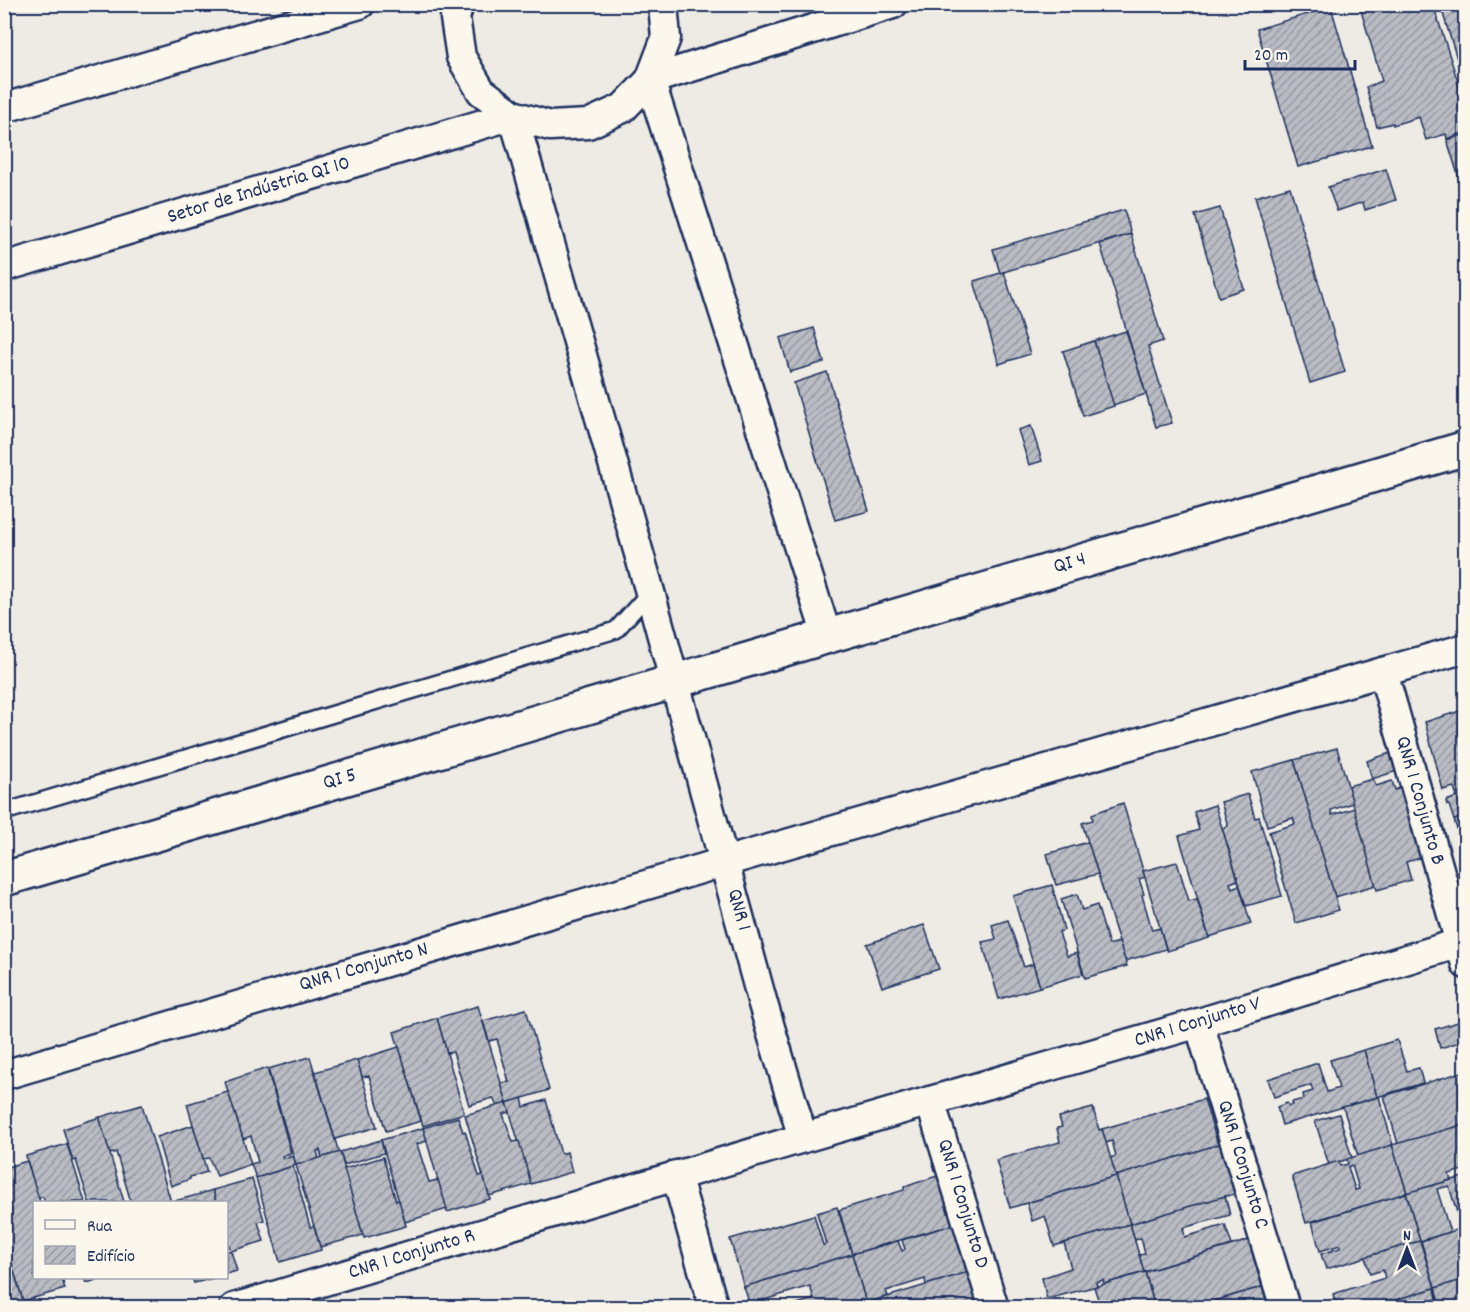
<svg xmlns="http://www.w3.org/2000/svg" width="1470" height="1312" font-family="Dekko,sans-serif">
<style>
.building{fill:url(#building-hatch);stroke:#1b2f5e;stroke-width:1.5;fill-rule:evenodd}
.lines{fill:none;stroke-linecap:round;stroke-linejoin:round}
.lane-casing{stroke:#1b2f5e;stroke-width:20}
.street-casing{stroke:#1b2f5e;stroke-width:33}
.secondary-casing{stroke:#1b2f5e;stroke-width:38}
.lane{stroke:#fbf7ec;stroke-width:15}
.street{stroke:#fbf7ec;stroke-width:28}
.secondary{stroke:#fbf7ec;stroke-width:33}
.labels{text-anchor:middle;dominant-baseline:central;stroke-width:5;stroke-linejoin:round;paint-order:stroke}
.street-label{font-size:21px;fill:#1b2f5e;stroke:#fbf7ec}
</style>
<defs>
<pattern id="building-hatch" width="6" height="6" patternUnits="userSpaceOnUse" patternTransform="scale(1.5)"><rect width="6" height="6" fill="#b9bcc3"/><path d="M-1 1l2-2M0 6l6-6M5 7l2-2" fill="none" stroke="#9699a2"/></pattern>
</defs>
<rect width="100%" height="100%" fill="#eeebe4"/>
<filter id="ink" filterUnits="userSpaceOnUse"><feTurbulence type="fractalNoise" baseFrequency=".0167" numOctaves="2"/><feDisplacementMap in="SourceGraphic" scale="12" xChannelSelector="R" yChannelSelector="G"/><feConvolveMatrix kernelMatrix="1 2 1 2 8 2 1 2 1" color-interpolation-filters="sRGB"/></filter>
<g filter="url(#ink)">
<g class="building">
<polygon points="1359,4 1433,4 1466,107 1466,132 1447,139 1446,134 1426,140 1419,117 1393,125 1393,123 1377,127 1366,87 1382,81"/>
<polygon points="1440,4 1466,4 1466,88"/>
<polygon points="1331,7 1372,146 1298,167 1257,29"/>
<polygon points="1466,134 1466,200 1447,140"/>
<polygon points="1386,169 1396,200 1365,210 1363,202 1337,211 1328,187"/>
<polygon points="1290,187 1345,372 1310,383 1255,197"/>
<polygon points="1220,208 1244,289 1219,297 1195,215"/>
<polygon points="1124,210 1131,234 1000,273 993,249"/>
<polygon points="1131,234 1163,341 1148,346 1172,423 1156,427 1100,244"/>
<polygon points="1466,260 1466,277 1461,262"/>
<polygon points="1004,272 1030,354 999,364 974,281"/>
<polygon points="814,328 824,362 790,372 780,338"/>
<polygon points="1126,331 1146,394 1113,405 1094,341"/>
<polygon points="1094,341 1114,406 1083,416 1063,351"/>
<polygon points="827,372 869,511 835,520 794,383"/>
<polygon points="1031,426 1042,461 1029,465 1018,430"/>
<polygon points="1466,709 1466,817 1454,820 1449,805 1447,805 1446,801 1457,797 1454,787 1443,790 1425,722"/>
<polygon points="1337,748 1353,803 1331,810 1332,815 1355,808 1376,885 1335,897 1294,760"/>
<polygon points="1393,752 1397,771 1372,779 1367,761"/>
<polygon points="1294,760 1339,910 1296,923 1269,832 1295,824 1293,818 1267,826 1252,772"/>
<polygon points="1373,779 1376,786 1392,781 1395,790 1402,787 1423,857 1406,862 1411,880 1377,890 1348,786"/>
<polygon points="1248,794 1255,818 1259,817 1282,896 1246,906 1222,828 1228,826 1221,802"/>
<polygon points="1123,803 1145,877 1139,879 1144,894 1142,895 1152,930 1160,928 1166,949 1125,961 1082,823 1093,820 1092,814"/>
<polygon points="1215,805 1238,880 1230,883 1232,888 1239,885 1251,924 1209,937 1179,836 1199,830 1194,812"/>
<polygon points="1466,817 1466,858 1454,820"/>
<polygon points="1088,842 1098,874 1056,885 1047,854"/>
<polygon points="1177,862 1189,901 1197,899 1209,938 1167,951 1143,871"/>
<polygon points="1052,885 1064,930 1059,932 1061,939 1067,956 1077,953 1083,974 1040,987 1013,896"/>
<polygon points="1077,894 1082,910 1097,905 1109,945 1119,942 1127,966 1085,978 1061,899"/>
<polygon points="1008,920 1024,967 1033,964 1040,987 999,999 982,942 996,939 992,925"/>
<polygon points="924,925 939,969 882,987 867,944"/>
<polygon points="478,1006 507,1103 497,1106 493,1098 469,1105 453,1052 447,1053 437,1018"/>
<polygon points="526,1009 549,1090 507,1103 501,1083 509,1082 497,1039 489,1041 483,1021"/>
<polygon points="437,1018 464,1113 423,1126 394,1032"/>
<polygon points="1458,1022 1463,1041 1440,1048 1435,1029"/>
<polygon points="1397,1040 1407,1071 1419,1068 1423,1083 1377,1097 1364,1050"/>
<polygon points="399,1047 421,1121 386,1131 369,1076 362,1077 357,1060"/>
<polygon points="1364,1050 1377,1097 1282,1125 1277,1107 1287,1103 1289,1106 1293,1105 1292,1102 1304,1099 1303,1094 1313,1091 1311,1085 1274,1097 1268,1079 1318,1063 1327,1092 1339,1088 1330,1060"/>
<polygon points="310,1057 339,1153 322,1158 320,1150 317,1151 319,1159 296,1165 268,1069"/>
<polygon points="357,1060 377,1127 335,1139 315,1072"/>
<polygon points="267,1068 291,1153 282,1156 283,1159 293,1156 296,1165 256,1178 251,1164 258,1162 251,1136 243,1139 225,1082"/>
<polygon points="1465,1071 1466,1124 1398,1144 1384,1096"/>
<polygon points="228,1092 251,1164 217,1176 209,1158 203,1159 187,1104"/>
<polygon points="1379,1097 1393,1145 1358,1156 1343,1107"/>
<polygon points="522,1098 524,1107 546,1100 561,1154 567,1152 572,1172 531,1184 507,1103"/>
<polygon points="1204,1099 1218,1145 1116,1176 1110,1158 1116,1156 1112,1141 1106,1143 1102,1129"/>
<polygon points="507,1103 510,1112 503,1114 513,1142 519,1141 531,1184 489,1196 465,1115"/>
<polygon points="142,1105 143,1108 171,1202 131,1202 116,1152 110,1154 100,1120 100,1117"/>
<polygon points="1093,1108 1099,1130 1102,1129 1116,1176 1010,1208 996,1160 1060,1142 1057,1128 1062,1127 1059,1117"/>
<polygon points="1339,1114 1352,1158 1329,1165 1315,1121"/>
<polygon points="100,1117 100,1120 124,1202 89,1202 76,1160 73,1161 63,1129"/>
<polygon points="458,1117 463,1132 465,1131 479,1176 483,1175 490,1199 447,1212 423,1128"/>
<polygon points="1466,1124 1466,1169 1449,1174 1451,1180 1407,1193 1392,1145"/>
<polygon points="193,1125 207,1172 190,1177 190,1179 171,1186 157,1137"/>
<polygon points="423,1128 427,1141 417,1144 429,1182 438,1180 447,1209 405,1222 381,1140"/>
<polygon points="381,1140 384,1153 344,1165 340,1152"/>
<polygon points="1226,1142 1241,1192 1130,1224 1116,1176"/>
<polygon points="67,1144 85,1202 45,1202 43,1197 38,1198 26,1156"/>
<path d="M1392,1145L1407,1193L1306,1223L1292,1176L1339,1161L1340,1166L1348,1164L1347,1159ZM1352,1165L1359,1189L1355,1190L1348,1167Z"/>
<polygon points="340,1152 363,1235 320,1247 296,1165"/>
<polygon points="383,1157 396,1201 399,1200 406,1226 364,1238 344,1169"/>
<polygon points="27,1161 40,1202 34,1202 34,1278 62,1278 65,1289 23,1301 4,1239 4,1231 8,1230 4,1222 4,1168"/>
<polygon points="293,1166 310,1227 314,1226 321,1250 280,1262 256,1178"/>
<polygon points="946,1173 962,1222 852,1254 839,1210 904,1190 904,1187"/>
<polygon points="1116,1176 1130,1224 1054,1246 1045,1216 1032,1221 1027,1203"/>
<polygon points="1466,1176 1466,1227 1462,1229 1449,1186 1437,1189 1450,1232 1420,1241 1406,1193"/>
<polygon points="252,1179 264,1220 258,1222 264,1241 231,1251 226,1238 226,1202 216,1202 213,1190"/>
<polygon points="213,1190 216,1202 171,1202 197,1195"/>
<polygon points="1406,1193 1420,1241 1326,1269 1321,1254 1340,1248 1340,1245 1320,1251 1312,1222"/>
<polygon points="1225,1196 1230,1215 1183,1228 1185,1237 1225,1225 1232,1245 1144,1272 1139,1255 1145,1254 1141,1238 1135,1240 1130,1224"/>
<polygon points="837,1207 852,1254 744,1287 730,1239 814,1215 823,1245 826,1244 817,1213"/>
<polygon points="962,1222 975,1270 926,1285 925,1279 886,1291 888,1296 866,1303 852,1254 898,1241 902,1251 905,1249 902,1240"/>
<polygon points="1130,1224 1144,1272 1104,1284 1103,1280 1096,1282 1097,1286 1047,1299 1042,1278 1071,1268 1064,1243"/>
<polygon points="1466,1227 1466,1279 1435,1288 1421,1241"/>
<polygon points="1249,1240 1262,1287 1197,1306 1196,1301 1183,1305 1184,1308 1155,1308 1145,1272"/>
<polygon points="1420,1241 1435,1288 1369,1308 1337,1308 1333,1294 1385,1278 1383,1270 1370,1274 1365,1257"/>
<polygon points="4,1246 6,1246 23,1301 4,1306"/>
<polygon points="226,1251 231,1251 237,1271 226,1274"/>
<polygon points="852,1254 866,1303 850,1308 783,1308 814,1299 810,1286 764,1300 766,1308 751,1308 744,1287"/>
<polygon points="975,1270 987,1308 868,1308 867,1303"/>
<polygon points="1145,1272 1155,1308 1101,1308 1094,1287"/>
<polygon points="84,1278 104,1278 86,1283"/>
<polygon points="192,1278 214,1278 194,1283"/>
<polygon points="1462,1280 1466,1291 1466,1308 1440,1308 1435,1288"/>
<polygon points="1262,1287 1268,1308 1192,1308 1197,1306"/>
<polygon points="1435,1288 1437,1299 1432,1300 1434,1308 1369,1308"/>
<polygon points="867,1302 868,1308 850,1308 866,1303"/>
</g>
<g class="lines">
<g class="lane-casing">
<polyline id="lane" points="4,812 616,630 650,592"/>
</g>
<g class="street-casing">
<g id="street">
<polyline points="459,4 455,18 461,57 481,91 513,115 550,126 588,124 623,108 650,80 666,38 663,4"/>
<polyline points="4,108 360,4"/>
<polyline points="513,115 650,592 763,1004 803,1138"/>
<polyline points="4,267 513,115"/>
<polyline points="827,636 650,80 893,4"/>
<polyline points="1383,672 1466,964"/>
<polyline points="1199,1023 1285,1308"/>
<polyline points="4,1075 724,862 1466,648"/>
<polyline points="930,1101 994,1308"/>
<polyline points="676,1175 714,1308"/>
<polyline points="234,1308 803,1138 1199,1023 1466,941"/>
</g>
</g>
<g class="secondary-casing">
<polyline id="secondary" points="4,879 1466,448"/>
</g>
<use href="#lane" class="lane"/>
<use href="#street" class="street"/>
<use href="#secondary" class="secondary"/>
</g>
</g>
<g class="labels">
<g class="street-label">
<text transform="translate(259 191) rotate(-17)">Setor de Indústria QI 10</text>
<text transform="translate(1070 564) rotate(-16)">QI 4</text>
<text transform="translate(340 780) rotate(-16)">QI 5</text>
<text transform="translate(1419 801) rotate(74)">QNR 1 Conjunto B</text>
<text transform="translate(738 910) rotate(75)">QNR 1</text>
<text transform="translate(364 968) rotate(-16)">QNR 1 Conjunto N</text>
<text transform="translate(1198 1023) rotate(-17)">CNR 1 Conjunto V</text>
<text transform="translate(1242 1165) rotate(73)">QNR 1 Conjunto C</text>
<text transform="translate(962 1204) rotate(73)">QNR 1 Conjunto D</text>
<text transform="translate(412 1255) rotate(-17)">CNR 1 Conjunto R</text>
</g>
</g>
<rect width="1470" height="1312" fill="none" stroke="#fbf7ec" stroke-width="24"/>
<rect x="12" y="12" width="1446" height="1288" fill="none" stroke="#1b2f5e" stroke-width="2" filter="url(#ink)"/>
<rect x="33" y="1201" width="195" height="78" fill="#fbf7ec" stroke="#a1a7b3" stroke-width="1.5"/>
<rect x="45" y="1220" width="30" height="9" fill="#fbf7ec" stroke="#a1a7b3" stroke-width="1.5"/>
<text x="87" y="1231" font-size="18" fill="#1b2f5e">Rua</text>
<rect x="45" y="1246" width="30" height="18" fill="url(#building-hatch)" stroke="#a1a7b3" stroke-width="1.5"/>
<text x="87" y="1261" font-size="18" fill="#1b2f5e">Edifício</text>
<g transform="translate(1407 1249)" stroke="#fbf7ec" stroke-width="4.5" paint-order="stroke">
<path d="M0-4.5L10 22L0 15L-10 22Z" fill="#1b2f5e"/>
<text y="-9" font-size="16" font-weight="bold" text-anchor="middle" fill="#1b2f5e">N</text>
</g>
<path d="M1245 60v9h110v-9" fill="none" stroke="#1b2f5e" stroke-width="3"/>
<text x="1254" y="60" font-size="18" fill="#1b2f5e" stroke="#fbf7ec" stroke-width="4.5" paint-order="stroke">20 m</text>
</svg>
